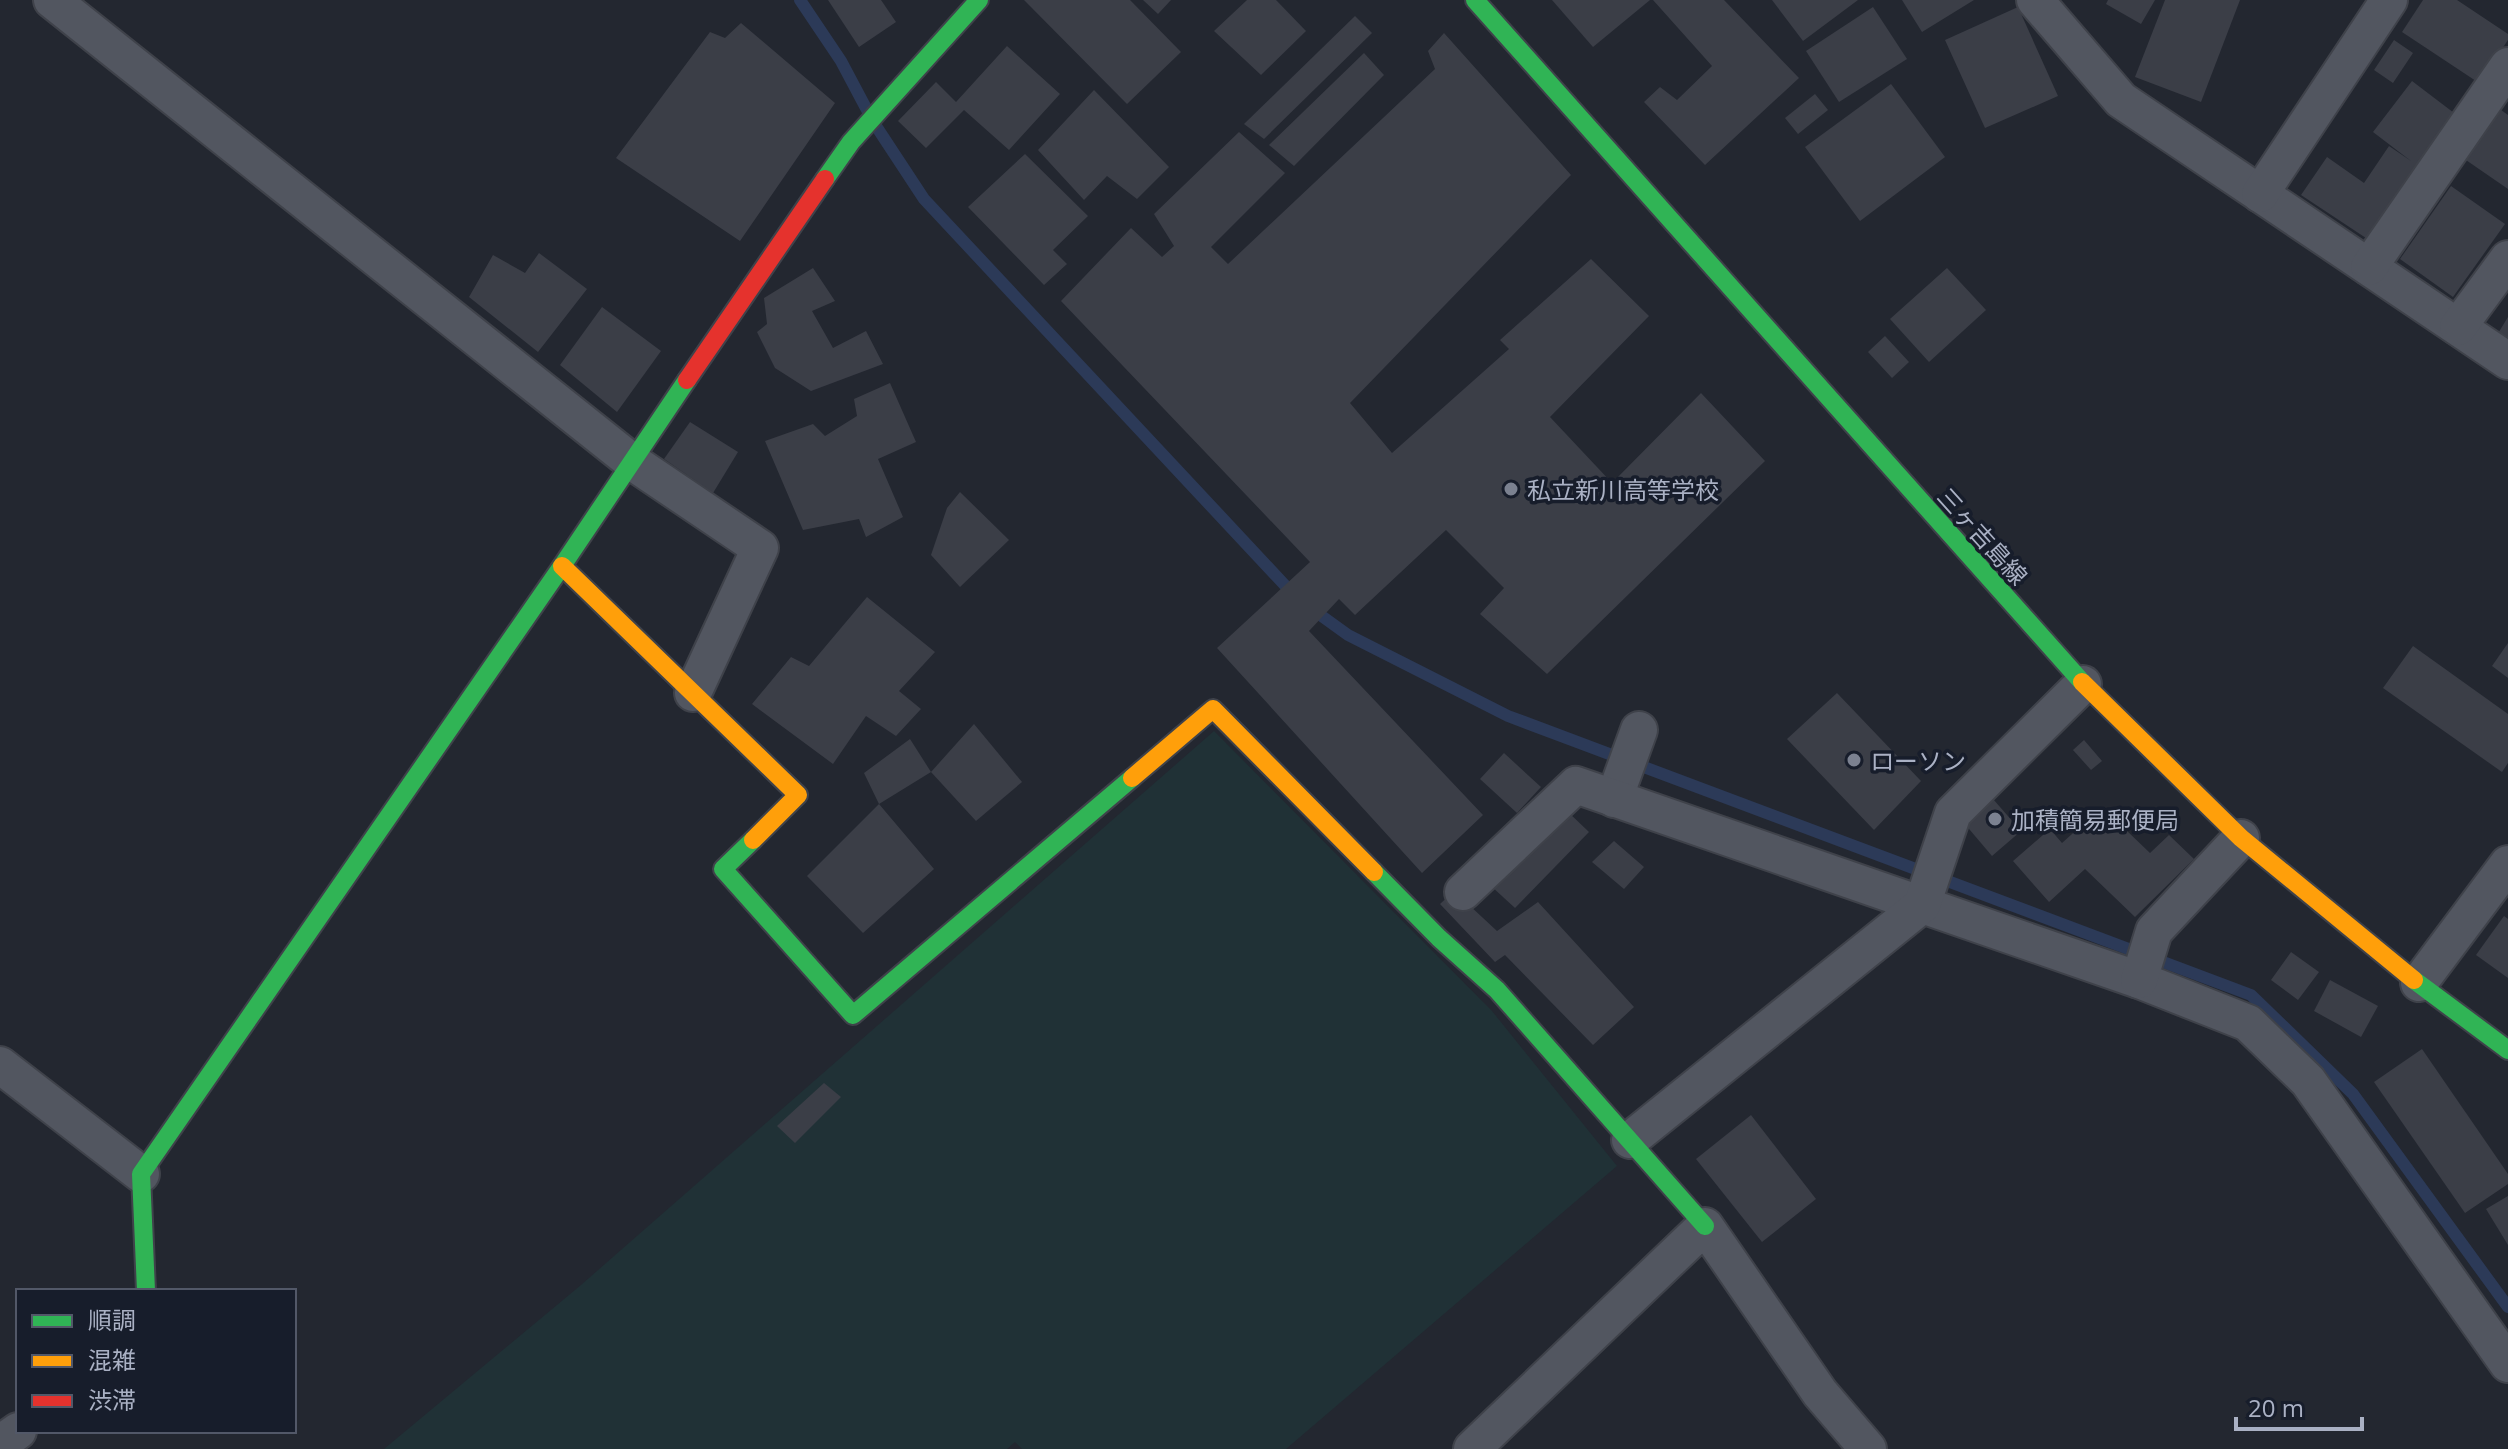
<svg xmlns="http://www.w3.org/2000/svg" width="2508" height="1449" font-family="'Open Sans','Noto Sans JP',sans-serif">
<style>
.pitch{fill:#203136}
.lines{fill:none;stroke-linecap:round;stroke-linejoin:round}
.stream{stroke:#2c3a58;stroke-width:12}
.building{fill:#3b3e47}
.street-casing{stroke:#3f424a;stroke-width:40}
.fast-casing{stroke:#3f424a;stroke-width:22}
.slow-casing{stroke:#3f424a;stroke-width:22}
.jam-casing{stroke:#3f424a;stroke-width:22}
.street{stroke:#525660;stroke-width:36}
.fast{stroke:#30b455;stroke-width:18}
.slow{stroke:#ff9f0a;stroke-width:18}
.jam{stroke:#e5322d;stroke-width:18}
.poi-dot{fill:#7b8190;stroke:#171d2b;stroke-width:3}
.labels{text-anchor:middle;dominant-baseline:central;stroke-width:7;stroke-linejoin:round;paint-order:stroke}
.poi-label{font-size:24px;fill:#aab1c4;stroke:#171d2b;text-anchor:start}
.street-label{font-size:24px;fill:#aab1c4;stroke:#171d2b}
</style>
<rect width="100%" height="100%" fill="#232730"/>
<polygon class="pitch" points="1214,731 1492,1011 1617,1166 1286,1449 1022,1449 1015,1442 1007,1449 384,1449 581,1285"/>
<g class="lines">
<g class="stream">
<polyline points="800,0 841,61 867,110"/>
<polyline points="876,126 924,199 1294,595"/>
<polyline points="1312,609 1348,635 1508,716 2251,995 2353,1094 2508,1307"/>
</g>
</g>
<g class="building">
<polygon points="828,0 881,0 896,22 859,47"/>
<polygon points="1024,0 1130,0 1181,52 1127,104"/>
<polygon points="1143,0 1171,0 1158,14"/>
<polygon points="1247,0 1276,0 1306,31 1261,75 1214,31"/>
<polygon points="1552,0 1650,0 1593,47"/>
<polygon points="1653,0 1724,0 1799,78 1705,165 1644,102 1660,87 1677,100 1712,66"/>
<polygon points="1772,0 1858,0 1803,41"/>
<polygon points="1902,0 1974,0 1922,32"/>
<polygon points="2108,0 2155,0 2141,24 2106,4"/>
<polygon points="2165,0 2240,0 2201,102 2135,77"/>
<polygon points="2423,0 2457,0 2508,34 2508,40 2479,83 2402,32"/>
<polygon points="1873,7 1907,59 1839,102 1806,51"/>
<polygon points="2018,7 2058,96 1985,128 1945,40"/>
<polygon points="1355,16 1372,33 1264,139 1244,124"/>
<polygon points="741,23 835,103 740,241 616,158 710,32 725,38"/>
<polygon points="1444,33 1571,175 1350,403 1392,453 1509,349 1500,340 1591,259 1649,316 1550,417 1612,483 1701,393 1765,461 1547,674 1480,614 1504,588 1446,530 1355,615 1339,599 1309,631 1483,815 1422,873 1217,648 1310,562 1061,301 1131,228 1162,257 1174,246 1154,214 1239,132 1285,173 1211,247 1228,264 1435,69 1428,51"/>
<polygon points="2394,40 2413,53 2393,83 2374,70"/>
<polygon points="1007,46 1060,94 1009,150 964,110 926,148 898,121 936,82 956,102"/>
<polygon points="1364,53 1384,75 1294,166 1269,145"/>
<polygon points="2412,81 2458,116 2375,244 2301,195 2327,157 2364,183 2389,146 2411,161 2373,132"/>
<polygon points="1891,84 1945,157 1860,221 1805,147"/>
<polygon points="1094,90 1169,167 1137,199 1107,176 1084,200 1038,150"/>
<polygon points="1815,94 1828,110 1798,134 1785,118"/>
<polygon points="2497,107 2508,115 2508,189 2463,158"/>
<polygon points="1025,154 1088,216 1053,250 1067,264 1044,285 968,207"/>
<polygon points="2451,186 2505,224 2453,297 2400,259"/>
<polygon points="539,253 587,289 538,352 469,297 493,255 525,273"/>
<polygon points="813,268 835,301 812,311 833,348 866,331 883,364 811,391 775,368 757,332 767,324 764,298"/>
<polygon points="1947,268 1986,310 1929,362 1890,319"/>
<polygon points="602,307 661,351 617,412 560,365"/>
<polygon points="2508,317 2508,342 2497,335"/>
<polygon points="1885,336 1909,362 1892,378 1868,352"/>
<polygon points="890,383 916,442 878,459 903,517 866,537 859,519 803,530 765,441 813,424 825,436 857,416 854,399"/>
<polygon points="690,422 738,452 713,493 664,459"/>
<polygon points="960,492 1009,540 960,587 931,555 947,508"/>
<polygon points="867,597 935,652 899,691 921,709 896,736 866,716 833,764 752,704 791,657 809,666"/>
<polygon points="2508,643 2508,678 2492,666"/>
<polygon points="2413,646 2508,714 2508,763 2502,772 2383,688"/>
<polygon points="1837,693 1921,781 1874,830 1787,739"/>
<polygon points="974,724 1022,782 976,821 931,772"/>
<polygon points="910,739 931,772 879,804 934,869 863,933 807,876 879,804 864,773"/>
<polygon points="2084,740 2102,761 2091,770 2073,750"/>
<polygon points="1504,753 1541,787 1517,813 1480,779"/>
<polygon points="1993,799 2021,831 1992,856 1964,823"/>
<polygon points="2102,807 2150,853 2169,835 2194,859 2135,917 2085,869 2049,902 2013,861 2050,829 2062,843"/>
<polygon points="1566,810 1589,832 1515,908 1491,886"/>
<polygon points="1614,841 1644,867 1624,889 1592,862"/>
<polygon points="1454,891 1497,931 1538,902 1634,1007 1593,1045 1505,955 1495,962 1440,904"/>
<polygon points="2504,916 2508,919 2508,978 2476,955"/>
<polygon points="2291,952 2319,972 2298,1000 2271,980"/>
<polygon points="2330,980 2378,1006 2361,1037 2314,1011"/>
<polygon points="2422,1049 2508,1174 2508,1184 2465,1213 2374,1082"/>
<polygon points="824,1083 841,1097 795,1143 777,1126"/>
<polygon points="1751,1115 1816,1199 1762,1242 1696,1159"/>
<polygon points="2508,1196 2508,1245 2486,1209"/>
</g>
<g class="lines">
<g class="street-casing">
<g id="street">
<polyline points="52,0 631,461 760,548 693,693"/>
<polyline points="2035,0 2121,100 2508,361"/>
<polyline points="2260,194 2389,0"/>
<polyline points="2369,267 2508,66"/>
<polyline points="2458,327 2508,259"/>
<polyline points="1614,799 1639,730"/>
<polyline points="1463,892 1576,785 2139,980 2248,1023 2308,1081 2508,1364"/>
<polyline points="2139,980 2154,931 2241,838"/>
<polyline points="2419,983 2508,864"/>
<polyline points="0,1065 141,1174"/>
<polyline points="1630,1140 1922,905 1953,813 2083,684"/>
<polyline points="0,1444 18,1431"/>
<polyline points="1472,1449 1705,1226 1820,1393 1868,1449"/>
</g>
</g>
<g class="fast-casing">
<g id="fast">
<polyline points="1475,0 2082,682"/>
<polyline points="825,179 851,142 979,0"/>
<polyline points="753,840 723,869 853,1015 1132,778"/>
<polyline points="1374,872 1439,938 1497,990 1705,1226"/>
<polyline points="2414,980 2508,1050"/>
<polyline points="146,1291 141,1174 562,566 687,380"/>
</g>
</g>
<g class="slow-casing">
<g id="slow">
<polyline points="562,566 798,795 753,840"/>
<polyline points="2082,682 2241,838 2414,980"/>
<polyline points="1132,778 1213,709 1374,872"/>
</g>
</g>
<g class="jam-casing">
<polyline id="jam" points="687,380 825,179"/>
</g>
<use href="#street" class="street"/>
<use href="#fast" class="fast"/>
<use href="#slow" class="slow"/>
<use href="#jam" class="jam"/>
</g>
<g class="poi-dot">
<circle cx="1511" cy="489" r="8"/>
<circle cx="1854" cy="760" r="8"/>
<circle cx="1995" cy="819" r="8"/>
</g>
<g class="labels">
<g class="poi-label">
<text x="1527" y="489">私立新川高等学校</text>
<text x="1870" y="760">ローソン</text>
<text x="2011" y="819">加積簡易郵便局</text>
</g>
<g class="street-label">
<text transform="translate(1983 536) rotate(48)">三ヶ吉島線</text>
</g>
</g>
<rect x="16" y="1289" width="280" height="144" fill="#171d2b" stroke="#525868" stroke-width="2"/>
<rect x="32" y="1315" width="40" height="12" fill="#30b455" stroke="#525868" stroke-width="2"/>
<text x="88" y="1329" font-size="24" fill="#aab1c4">順調</text>
<rect x="32" y="1355" width="40" height="12" fill="#ff9f0a" stroke="#525868" stroke-width="2"/>
<text x="88" y="1369" font-size="24" fill="#aab1c4">混雑</text>
<rect x="32" y="1395" width="40" height="12" fill="#e5322d" stroke="#525868" stroke-width="2"/>
<text x="88" y="1409" font-size="24" fill="#aab1c4">渋滞</text>
<path d="M2236 1417v12h126v-12" fill="none" stroke="#aab1c4" stroke-width="4"/>
<text x="2248" y="1417" font-size="24" fill="#aab1c4" stroke="#171d2b" stroke-width="6" paint-order="stroke">20 m</text>
</svg>
